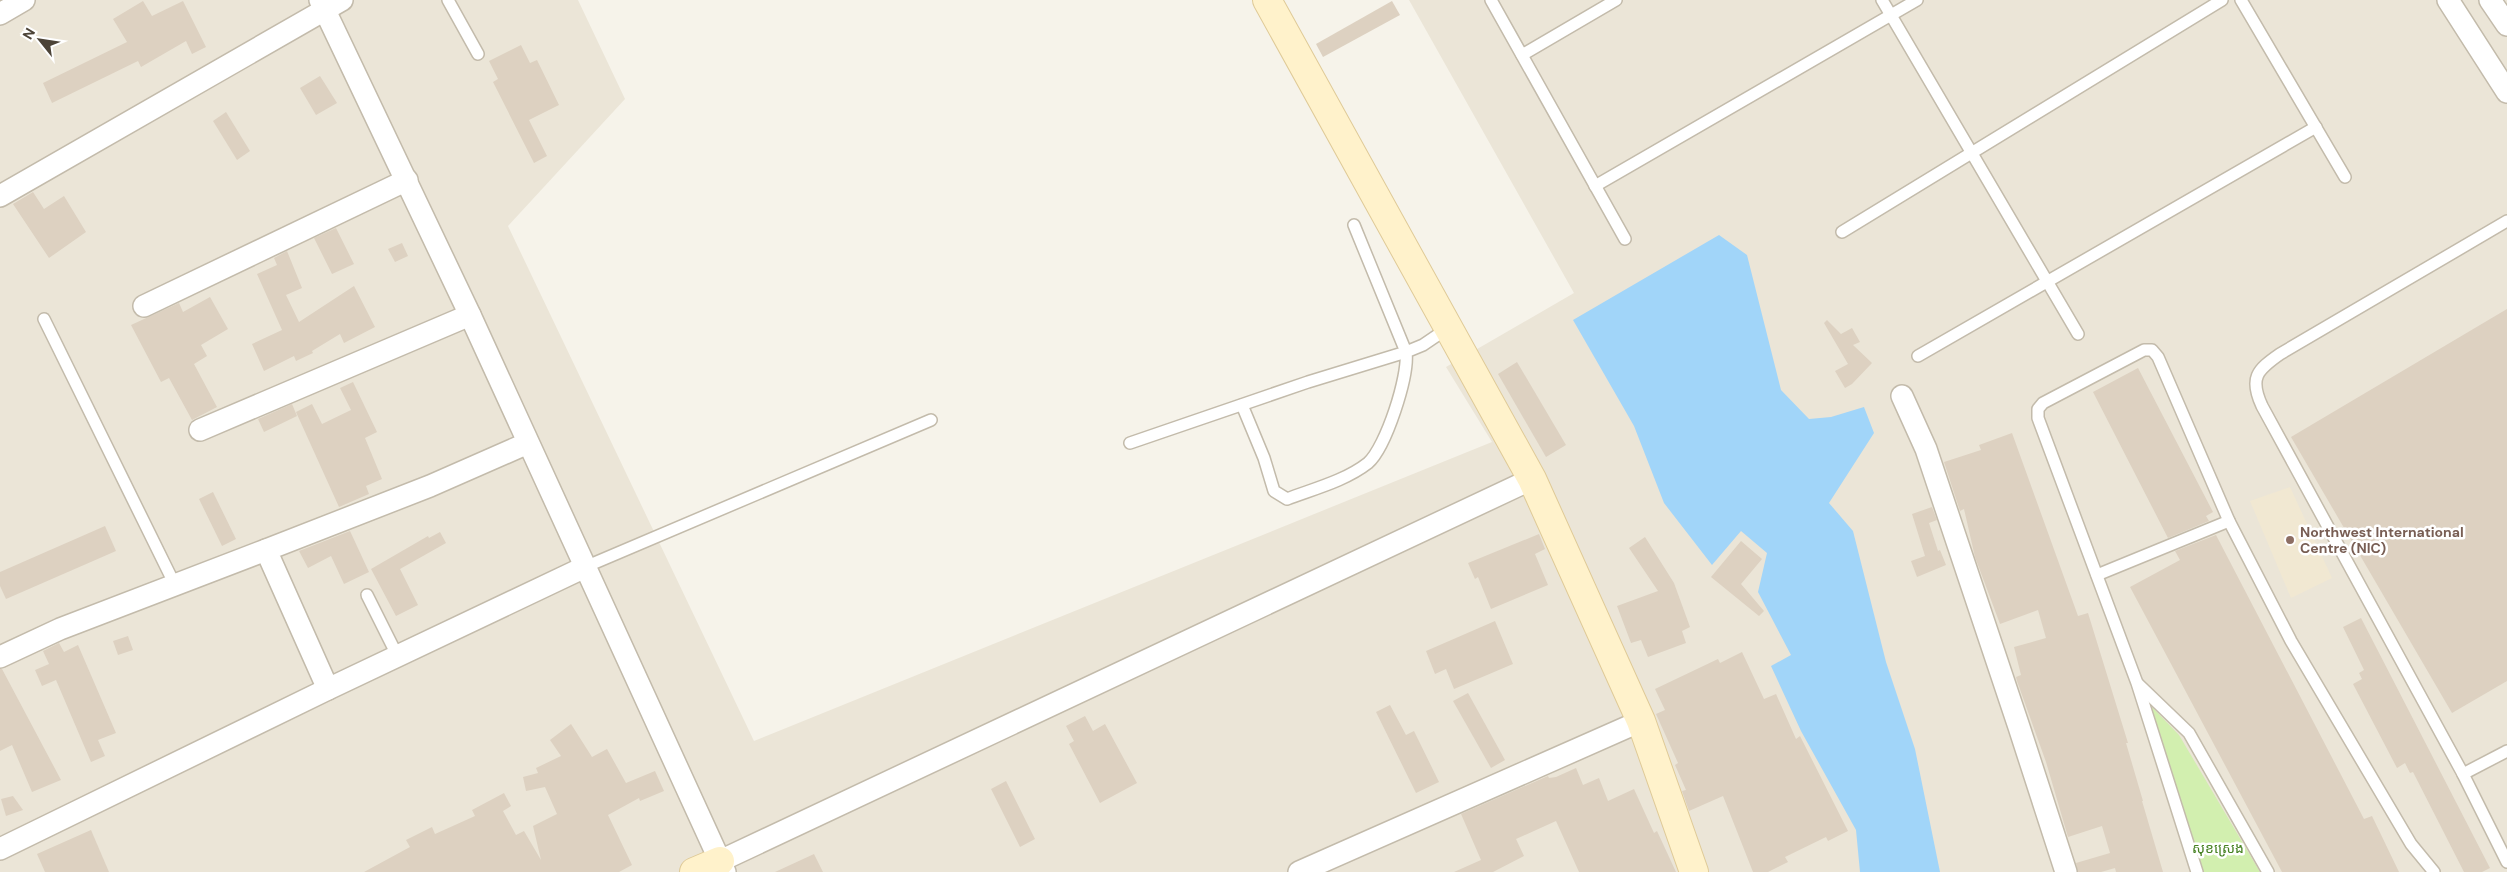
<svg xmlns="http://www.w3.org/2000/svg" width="2507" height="872" font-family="'DM Sans','Noto Sans Khmer',sans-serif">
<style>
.residential{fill:#ebe5d7}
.education{fill:#f1e8d2}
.green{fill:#d2efaf}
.water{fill:#a1d5f9}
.building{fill:#ddd1c1}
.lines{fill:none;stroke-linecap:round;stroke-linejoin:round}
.lane-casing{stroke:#c3bbab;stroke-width:14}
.street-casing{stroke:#c3bbab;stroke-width:24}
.secondary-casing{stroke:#dfca97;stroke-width:30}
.lane{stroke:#fff;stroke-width:11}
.street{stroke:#fff;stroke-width:21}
.secondary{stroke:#fff2cb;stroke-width:28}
.education-dot{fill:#8d6e63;stroke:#fff;stroke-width:2}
.labels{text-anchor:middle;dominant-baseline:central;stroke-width:5;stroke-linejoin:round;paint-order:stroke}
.education-label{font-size:14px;font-weight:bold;fill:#785e54;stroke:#fff;text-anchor:start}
.park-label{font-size:14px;fill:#458021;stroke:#fff}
</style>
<rect width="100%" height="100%" fill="#f6f3ea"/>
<polygon class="residential" points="0,0 578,0 625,99 508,226 754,741 1492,442 1446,367 1574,293 1409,0 2507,0 2507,872 0,872"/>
<polygon class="education" points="2290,487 2332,578 2291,598 2250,501"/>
<polygon class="green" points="2151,706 2179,735 2260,872 2200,872"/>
<polygon class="water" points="1719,235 1747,255 1781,390 1809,419 1831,417 1864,407 1874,433 1829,503 1853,531 1886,662 1915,749 1940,872 1860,872 1856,830 1801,731 1771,666 1791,655 1758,592 1767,553 1741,531 1712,565 1664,503 1634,426 1573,320"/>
<g class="building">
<polygon points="143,1 152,16 183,1 206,47 192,54 186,41 141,67 138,61 52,103 43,83 127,42 113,19"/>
<polygon points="1392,1 1400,15 1323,57 1316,44"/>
<polygon points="521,45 530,63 537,60 559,105 529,120 547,156 534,163 493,82 498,79 489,61"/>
<polygon points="320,76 337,103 316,115 300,88"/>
<polygon points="226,112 250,151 237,160 213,121"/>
<polygon points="33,192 44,209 64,196 86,232 49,258 13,204"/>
<polygon points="336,228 354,264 332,274 314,238"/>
<polygon points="402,243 408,256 395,262 388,249"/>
<polygon points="287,251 302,288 286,295 299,322 354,286 375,327 344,343 340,334 312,351 313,353 296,361 294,356 264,371 252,344 282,330 257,274 277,265 274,258"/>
<polygon points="210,297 228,329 201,345 207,356 194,364 217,407 192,420 169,378 161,382 131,325 179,303 183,312"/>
<polygon points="2507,309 2507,681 2452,713 2291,437"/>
<polygon points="1827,320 1841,334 1852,328 1860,342 1853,345 1872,363 1852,384 1845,388 1835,371 1848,364 1824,323"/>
<polygon points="1517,362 1566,445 1546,457 1498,374"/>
<polygon points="2138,368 2213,512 2206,516 2209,521 2168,538 2093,392"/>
<polygon points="353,382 377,432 365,438 382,479 366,486 369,494 339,507 296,412 312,404 322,424 351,410 340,388"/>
<polygon points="292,404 297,416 264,432 258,419"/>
<polygon points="2012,433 2078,616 2088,613 2128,743 2126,743 2143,801 2142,801 2163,872 2116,872 2115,868 2101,872 2078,872 2076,863 2110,853 2102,826 2068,837 2046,762 2017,681 2016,677 2021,675 2014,647 2046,638 2038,610 2000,624 1975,557 1964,509 1960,511 1944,462 1981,450 1979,445"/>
<polygon points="213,492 236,539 222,546 199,499"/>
<polygon points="1932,507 1937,520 1929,523 1938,551 1940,550 1946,565 1917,577 1911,561 1925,556 1912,514"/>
<polygon points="105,526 116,551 6,599 0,586 0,572"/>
<polygon points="350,531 369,572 344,584 331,556 308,568 299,551"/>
<polygon points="440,532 446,543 400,569 418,605 396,616 371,569 428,536 429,538"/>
<polygon points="1539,534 1545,549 1535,554 1548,585 1491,609 1478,577 1475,579 1468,563"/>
<polygon points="2216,535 2364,819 2372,816 2399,872 2282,872 2130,587 2180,560 2175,551"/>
<polygon points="1645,537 1674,583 1690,627 1682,631 1686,643 1648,657 1641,640 1631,643 1617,606 1658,591 1629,548"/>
<polygon points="1741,541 1762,559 1741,584 1764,611 1759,616 1711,577"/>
<polygon points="2361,618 2490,868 2482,872 2464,872 2413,772 2410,773 2405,763 2397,768 2353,684 2362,679 2359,673 2364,670 2343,627"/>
<polygon points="1495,621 1513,664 1454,689 1446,669 1435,674 1426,651"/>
<polygon points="128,636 133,650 118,655 113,641"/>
<polygon points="59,643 64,652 78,645 116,733 98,740 105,756 91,762 56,680 42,686 35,670 49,664 43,651"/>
<polygon points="1742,652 1764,699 1776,694 1796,739 1800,736 1848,831 1828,841 1826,837 1785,857 1788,862 1768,872 1753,872 1723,796 1689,811 1682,791 1686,790 1675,765 1678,763 1656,714 1665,710 1655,689 1718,659 1720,663"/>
<polygon points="0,669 2,669 61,780 32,792 12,745 0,751"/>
<polygon points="1468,693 1505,760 1491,768 1453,701"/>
<polygon points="1390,705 1406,735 1414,731 1439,782 1416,793 1376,712"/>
<polygon points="1085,716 1093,731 1105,724 1137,783 1100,803 1069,744 1074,741 1066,726"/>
<polygon points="571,724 592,757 607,749 626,783 655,771 664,791 640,801 639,798 608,815 632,865 619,872 364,872 410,847 406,840 432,827 435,834 475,816 472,810 504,793 511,806 503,811 516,835 524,831 541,860 533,826 557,814 545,787 526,791 523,777 538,773 536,768 561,756 550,740"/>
<polygon points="1576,768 1583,785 1599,778 1608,801 1634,789 1654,833 1657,831 1676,872 1579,872 1556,821 1516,839 1524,856 1493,872 1454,872 1481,860 1461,814 1548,776 1549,778 1556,777"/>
<polygon points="1006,781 1035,839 1020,847 991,789"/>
<polygon points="13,796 23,810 6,816 1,799"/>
<polygon points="91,830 109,872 45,872 37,854"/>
<polygon points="814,854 823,872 775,872"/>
</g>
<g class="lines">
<g class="lane-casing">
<g id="lane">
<polyline points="448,0 478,54"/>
<polyline points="1491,0 1625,239"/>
<polyline points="1882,0 2078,334"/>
<polyline points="2241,0 2345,177"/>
<polyline points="1522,55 1616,0"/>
<polyline points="1595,186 1917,0"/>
<path d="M2507,221L2280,354C2257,370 2249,378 2262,406L2463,774L2507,862"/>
<polyline points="1842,232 2222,0"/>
<polyline points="44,319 175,585"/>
<polyline points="1918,356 2316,127"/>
<path d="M1242,405L1264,458L1274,491L1287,499C1313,489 1345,481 1368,463C1386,447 1409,376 1406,352L1423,345L1448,328"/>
<polyline points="1130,443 1308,382 1406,352 1354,225"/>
<polyline points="585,567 931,420"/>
<polyline points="2097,575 2229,521"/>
<polyline points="367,595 398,657"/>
<polyline points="2138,684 2189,733 2268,872"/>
<polyline points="2463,774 2507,751"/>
<polyline points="2197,872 2137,683 2038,418 2038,409 2043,403 2144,350 2152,350 2158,357 2229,521 2291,641 2411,844 2434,872"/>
</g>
</g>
<g class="street-casing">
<g id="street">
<polyline points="320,0 470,315 725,872"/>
<polyline points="2448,0 2507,92"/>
<polyline points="2490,0 2507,25"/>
<polyline points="0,14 24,0"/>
<polyline points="0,196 342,0"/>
<polyline points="144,306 407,180"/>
<polyline points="1902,396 1926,449 2019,727 2066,872"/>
<polyline points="200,430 470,315"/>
<polyline points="0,657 60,629 266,550"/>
<polyline points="328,689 266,550 430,486 528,443"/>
<polyline points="0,849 328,689 585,567"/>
<polyline points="720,861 1532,479"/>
<polyline points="1299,872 1641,721"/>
</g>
</g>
<g class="secondary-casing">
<g id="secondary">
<polyline points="1267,0 1532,479 1641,721 1694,872"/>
<polyline points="694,872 720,861"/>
</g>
</g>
<use href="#lane" class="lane"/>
<use href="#street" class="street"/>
<use href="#secondary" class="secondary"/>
</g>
<circle class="education-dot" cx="2290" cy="540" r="5"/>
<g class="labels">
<g class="education-label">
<text x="2300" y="532">Northwest International<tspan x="2300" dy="16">Centre (NIC)</tspan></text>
</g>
<g class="park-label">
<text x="2218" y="848">សុខស្រេង</text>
</g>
</g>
<g transform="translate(40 40) rotate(300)" stroke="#ffffff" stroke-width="4" paint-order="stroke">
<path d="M0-4L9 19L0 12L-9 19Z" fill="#4c4337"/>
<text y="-8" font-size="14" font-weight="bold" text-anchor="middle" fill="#4c4337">N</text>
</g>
</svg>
